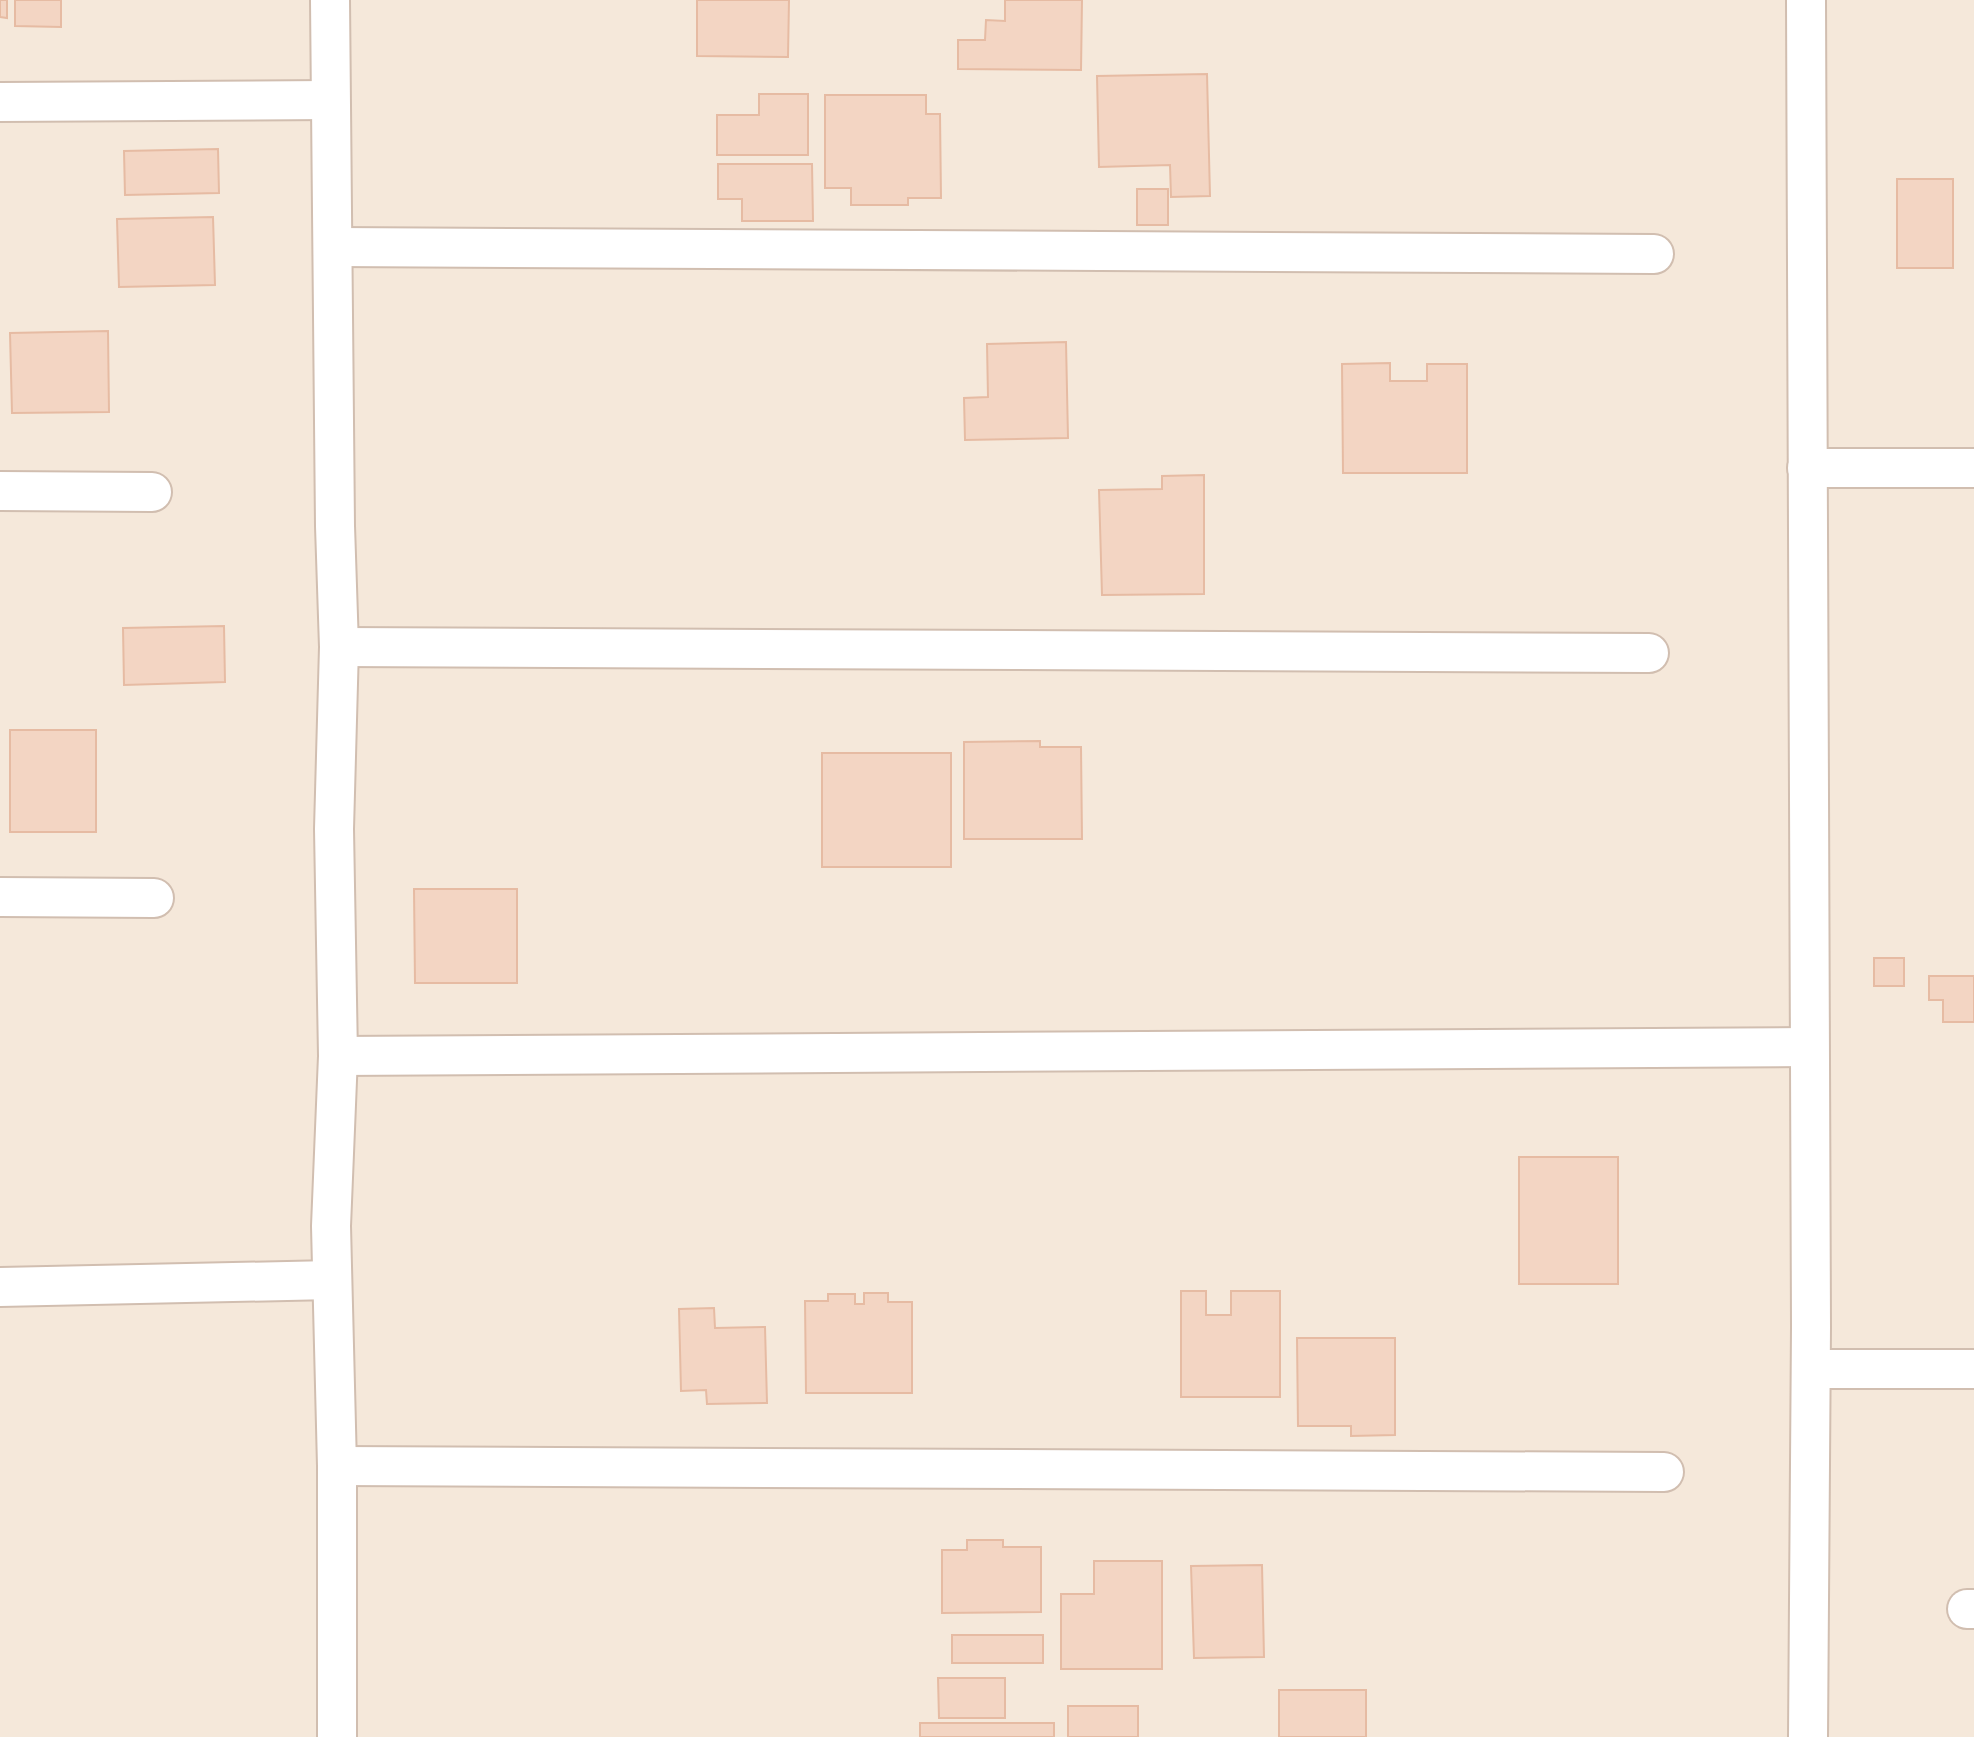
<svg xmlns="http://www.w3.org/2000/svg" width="1974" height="1737" font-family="'PT Sans',sans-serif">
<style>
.residential{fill:#f5e8da}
.building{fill:#f3d5c3;stroke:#e6bba3;stroke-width:2}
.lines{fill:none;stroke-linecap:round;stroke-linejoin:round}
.minor-casing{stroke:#d1beb0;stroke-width:42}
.minor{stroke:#fff;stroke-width:38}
</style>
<rect width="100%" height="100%" fill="#fdf6ec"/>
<rect class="residential" x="0" y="0" width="1974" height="1737"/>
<g class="building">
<polygon points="0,0 7,0 7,18 0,17"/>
<polygon points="15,0 61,0 61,27 15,26"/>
<polygon points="697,0 789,0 788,57 697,56"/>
<polygon points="1005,0 1082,0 1081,70 958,69 958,40 985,40 986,20 1005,21"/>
<polygon points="1207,74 1210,196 1171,197 1170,165 1099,167 1097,76"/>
<polygon points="759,94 808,94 808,155 717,155 717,115 759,115"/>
<polygon points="825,95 926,95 926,114 940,114 941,198 908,198 908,205 851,205 851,188 825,188"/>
<polygon points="218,149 219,193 125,195 124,151"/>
<polygon points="718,164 812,164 813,221 742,221 742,199 718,199"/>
<rect x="1897" y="179" width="56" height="89"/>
<rect x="1137" y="189" width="31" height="36"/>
<polygon points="213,217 215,285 119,287 117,219"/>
<polygon points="108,331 109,412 12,413 10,333"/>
<polygon points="1066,342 1068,438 965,440 964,398 988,397 987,344"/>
<polygon points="1390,363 1390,381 1427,381 1427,364 1467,364 1467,473 1343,473 1342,364"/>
<polygon points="1204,475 1204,594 1102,595 1099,490 1162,489 1162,476"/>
<polygon points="224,626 225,682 124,685 123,628"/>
<rect x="10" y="730" width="86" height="102"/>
<polygon points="1040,741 1040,747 1081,747 1082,839 964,839 964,742"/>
<rect x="822" y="753" width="129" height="114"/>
<polygon points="414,889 517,889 517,983 415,983"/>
<rect x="1874" y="958" width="30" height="28"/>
<polygon points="1929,976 1974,976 1974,1022 1943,1022 1943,1000 1929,1000"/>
<rect x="1519" y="1157" width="99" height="127"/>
<polygon points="1181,1291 1206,1291 1206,1315 1231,1315 1231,1291 1280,1291 1280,1397 1181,1397"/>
<polygon points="864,1293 888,1293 888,1302 912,1302 912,1393 806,1393 805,1301 828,1301 828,1294 855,1294 855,1304 864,1304"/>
<polygon points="714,1308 715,1328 765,1327 767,1403 707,1404 706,1390 681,1391 679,1309"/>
<polygon points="1297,1338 1395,1338 1395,1435 1351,1436 1351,1426 1298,1426"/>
<polygon points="967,1540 1003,1540 1003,1547 1041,1547 1041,1612 942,1613 942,1550 967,1550"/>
<polygon points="1094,1561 1162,1561 1162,1669 1061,1669 1061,1594 1094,1594"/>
<polygon points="1262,1565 1264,1657 1194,1658 1191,1566"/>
<rect x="952" y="1635" width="91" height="28"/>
<polygon points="938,1678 1005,1678 1005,1718 939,1718"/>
<rect x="1279" y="1690" width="87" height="47"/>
<rect x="1068" y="1706" width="70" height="31"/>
<rect x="920" y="1723" width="134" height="14"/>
</g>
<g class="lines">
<g class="minor-casing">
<g id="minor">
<polyline points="330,0 335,526 339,647 334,829 338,1056 331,1226 337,1466 337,1737"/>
<polyline points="1806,0 1811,1327 1808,1737"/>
<polyline points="0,102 330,100"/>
<polyline points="335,247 1654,254"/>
<polyline points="1807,468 1974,468"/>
<polyline points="0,491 152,492"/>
<polyline points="339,647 1649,653"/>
<polyline points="0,897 154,898"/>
<polyline points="338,1056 1808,1047"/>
<polyline points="0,1287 332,1280"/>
<polyline points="1811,1369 1974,1369"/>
<polyline points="337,1466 1664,1472"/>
<polyline points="1967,1609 1974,1609"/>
</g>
</g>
<use href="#minor" class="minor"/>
</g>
</svg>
